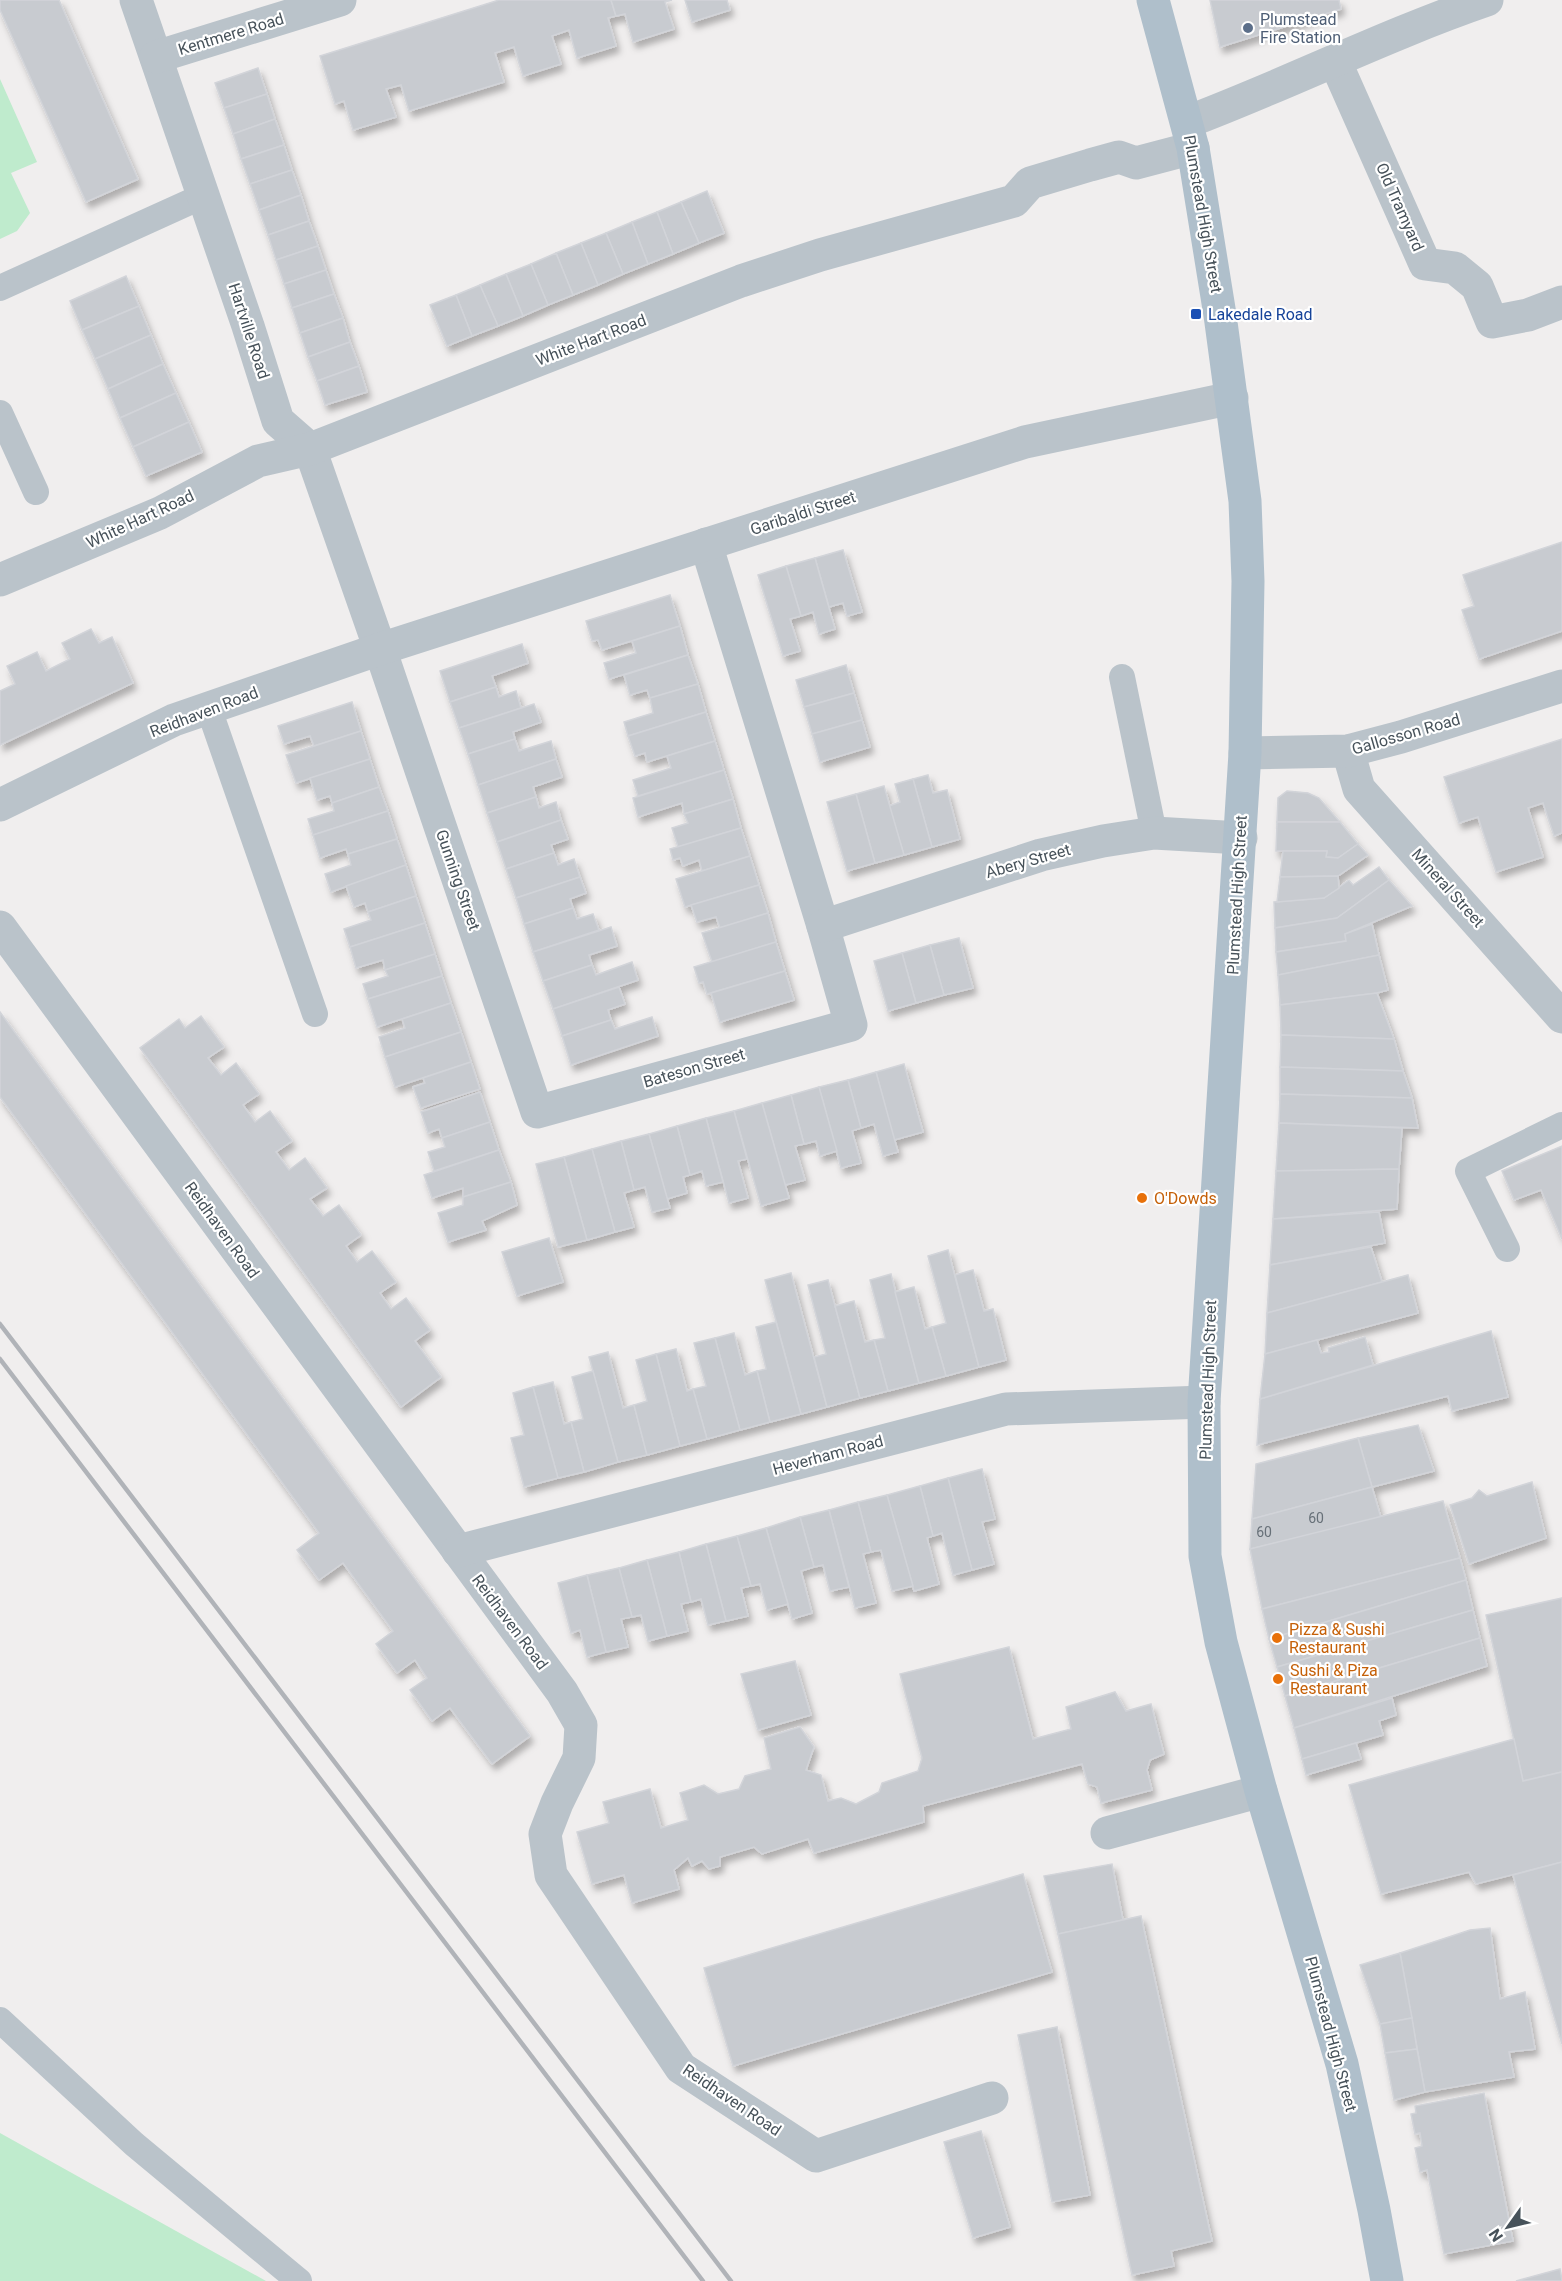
<svg xmlns="http://www.w3.org/2000/svg" width="1562" height="2281" font-family="Roboto,sans-serif">
<style>
.green{fill:#bfebcd}
.building{fill:#c8cbd0;stroke:#d2d4d9;stroke-width:1.5;filter:url(#shadow)}
.lines{fill:none;stroke-linecap:round;stroke-linejoin:round}
.service{stroke:#bac3ca;stroke-width:26}
.minor{stroke:#bac3ca;stroke-width:33}
.tertiary{stroke:#bac3ca;stroke-width:33}
.primary{stroke:#afbfcb;stroke-width:33}
.rail{stroke:#b0b3b8;stroke-width:4.5}
.service-dot{fill:#5c6f8a;stroke:#fff;stroke-width:2}
.transit-dot{fill:#1a4fb4;stroke:#fff;stroke-width:2}
.food-dot{fill:#e8710a;stroke:#fff;stroke-width:2}
.labels{text-anchor:middle;dominant-baseline:central;stroke-width:4.5;stroke-linejoin:round;paint-order:stroke}
.number-label{font-size:14px;fill:#677078}
.service-label{font-size:16px;fill:#4e5e75;stroke:#fff;text-anchor:start}
.street-label{font-size:16px;fill:#47525a;stroke:#fff}
.transit-label{font-size:16px;fill:#164399;stroke:#fff;text-anchor:start}
.food-label{font-size:16px;fill:#c56008;stroke:#fff;text-anchor:start}
</style>
<defs>
<filter id="shadow"><feDropShadow dx="3.5" dy="6" stdDeviation="3" flood-color="#0004"/></filter>
</defs>
<rect width="100%" height="100%" fill="#f0eeee"/>
<g class="green">
<polygon points="0,79 37,162 11,173 30,213 17,231 0,239"/>
<polygon points="0,2133 266,2281 0,2281"/>
</g>
<g class="building">
<polygon points="0,0 59,0 138,179 86,202 0,10"/>
<polygon points="499,0 611,0 616,16 608,18 616,46 577,58 569,30 552,36 561,64 523,76 514,47 495,53 504,82 409,111 401,85 386,89 396,117 353,130 344,101 335,104 320,56"/>
<polygon points="611,0 672,0 665,2 674,29 633,42 625,14 616,16"/>
<polygon points="685,0 727,0 730,10 692,22"/>
<polygon points="1210,0 1339,0 1341,9 1220,47"/>
<polygon points="258,68 267,94 224,108 215,83"/>
<polygon points="267,94 275,119 233,134 224,108"/>
<polygon points="275,119 284,145 241,159 233,134"/>
<polygon points="284,145 292,170 250,184 241,159"/>
<polygon points="292,170 301,195 259,210 250,184"/>
<polygon points="707,191 724,233 699,243 681,202"/>
<polygon points="301,195 309,221 268,235 259,210"/>
<polygon points="681,202 699,243 673,254 657,212"/>
<polygon points="657,212 673,254 648,264 632,222"/>
<polygon points="309,221 318,246 276,260 268,235"/>
<polygon points="632,222 648,264 623,274 606,233"/>
<polygon points="606,233 623,274 598,285 581,243"/>
<polygon points="581,243 598,285 573,295 556,253"/>
<polygon points="318,246 326,270 284,284 276,260"/>
<polygon points="556,253 573,295 548,305 531,264"/>
<polygon points="531,264 548,305 523,316 506,274"/>
<polygon points="326,270 334,294 292,308 284,284"/>
<polygon points="506,274 523,316 498,326 480,285"/>
<polygon points="126,276 139,306 82,330 70,301"/>
<polygon points="480,285 498,326 472,336 456,295"/>
<polygon points="334,294 343,318 300,333 292,308"/>
<polygon points="456,295 472,336 447,346 430,305"/>
<polygon points="139,306 151,335 95,359 82,330"/>
<polygon points="343,318 350,342 308,357 300,333"/>
<polygon points="151,335 163,364 108,389 95,359"/>
<polygon points="350,342 359,366 317,381 308,357"/>
<polygon points="163,364 176,393 120,418 108,389"/>
<polygon points="359,366 367,392 325,405 317,381"/>
<polygon points="176,393 189,422 133,447 120,418"/>
<polygon points="189,422 202,452 146,476 133,447"/>
<polygon points="1562,542 1562,631 1479,659 1462,610 1474,606 1463,575"/>
<polygon points="843,550 862,612 847,616 843,603 829,607 815,558"/>
<polygon points="815,558 835,629 819,634 813,612 801,616 786,566"/>
<polygon points="786,566 801,616 790,619 800,651 783,656 758,575"/>
<polygon points="670,595 680,626 602,650 598,640 592,641 586,621"/>
<polygon points="680,626 688,655 609,679 604,663 636,653 632,641"/>
<polygon points="91,629 99,643 112,637 133,683 0,745 0,691 15,684 7,666 37,652 46,671 70,659 62,643"/>
<polygon points="522,644 528,663 492,676 496,687 450,702 440,671"/>
<polygon points="688,655 698,684 650,698 647,690 630,695 624,675"/>
<polygon points="846,665 854,693 804,707 796,680"/>
<polygon points="698,684 706,712 628,736 624,722 653,713 650,698"/>
<polygon points="496,687 499,697 516,691 521,708 459,728 450,702"/>
<polygon points="854,693 862,720 812,734 804,707"/>
<polygon points="352,702 361,731 314,746 310,736 284,744 278,726"/>
<polygon points="534,704 541,722 513,732 515,739 468,754 459,728"/>
<polygon points="706,712 715,741 647,762 645,753 635,756 628,736"/>
<polygon points="862,720 870,747 820,762 812,734"/>
<polygon points="361,731 370,759 296,783 286,755"/>
<polygon points="515,739 519,751 551,741 556,759 478,785 468,754"/>
<polygon points="1562,739 1562,833 1554,836 1543,803 1528,808 1543,857 1496,872 1478,817 1459,823 1444,777"/>
<polygon points="715,741 724,770 638,796 633,780 671,768 667,756"/>
<polygon points="370,759 379,787 332,803 330,796 317,800 310,778"/>
<polygon points="556,759 562,777 533,787 536,797 487,813 478,785"/>
<polygon points="724,770 733,799 684,814 682,803 638,817 633,798"/>
<polygon points="928,775 933,793 947,790 960,839 932,847 913,779"/>
<polygon points="913,779 932,847 904,855 889,806 900,802 895,784"/>
<polygon points="884,786 904,855 875,863 856,794"/>
<polygon points="379,787 388,811 313,835 308,819 334,811 332,803"/>
<polygon points="1287,791 1308,793 1319,798 1340,822 1277,822 1278,798"/>
<polygon points="856,794 875,863 847,871 827,802"/>
<polygon points="536,797 539,808 556,802 561,820 497,842 487,813"/>
<polygon points="733,799 741,828 678,847 672,828 688,823 684,814"/>
<polygon points="388,811 397,839 348,854 346,849 320,858 313,835"/>
<polygon points="561,820 568,839 551,845 554,853 506,869 497,842"/>
<polygon points="1277,822 1340,822 1358,844 1338,858 1326,857 1327,851 1276,851"/>
<polygon points="741,828 750,856 702,871 699,860 683,866 680,858 673,860 670,849"/>
<polygon points="397,839 406,865 331,892 325,874 351,865 348,854"/>
<polygon points="1358,844 1368,855 1338,876 1280,877 1283,851 1327,851 1326,857 1338,858"/>
<polygon points="554,853 558,865 574,859 580,877 516,898 506,869"/>
<polygon points="750,856 759,885 685,907 676,879"/>
<polygon points="406,865 416,896 368,912 365,903 354,907 346,886"/>
<polygon points="1379,867 1389,880 1337,918 1275,928 1274,902 1324,898 1349,880 1353,885"/>
<polygon points="1338,876 1339,888 1324,898 1277,902 1280,877"/>
<polygon points="580,877 586,893 570,899 573,908 524,924 516,898"/>
<polygon points="1389,880 1412,906 1345,934 1346,941 1276,952 1275,928 1337,918"/>
<polygon points="759,885 768,913 720,928 716,917 697,922 691,905"/>
<polygon points="416,896 425,923 350,947 344,929 371,920 368,912"/>
<polygon points="573,908 577,919 593,914 599,930 533,952 524,924"/>
<polygon points="768,913 776,942 712,962 702,933"/>
<polygon points="425,923 435,954 385,970 383,960 356,968 350,947"/>
<polygon points="1372,924 1379,955 1278,975 1276,952 1346,941 1345,934"/>
<polygon points="611,927 617,946 589,955 592,965 543,981 533,952"/>
<polygon points="959,938 973,988 944,995 930,945"/>
<polygon points="776,942 785,971 707,994 703,982 699,983 694,967"/>
<polygon points="930,945 944,995 916,1003 902,953"/>
<polygon points="902,953 916,1003 888,1011 874,961"/>
<polygon points="435,954 442,976 368,999 363,984 388,976 385,970"/>
<polygon points="1379,955 1388,990 1377,993 1280,1005 1278,975"/>
<polygon points="632,962 638,980 553,1009 543,981 592,965 596,975"/>
<polygon points="785,971 794,1000 720,1022 711,993"/>
<polygon points="442,976 451,1003 377,1027 368,999"/>
<polygon points="619,987 625,1004 608,1010 611,1020 562,1036 553,1009"/>
<polygon points="1377,993 1394,1039 1281,1035 1280,1005"/>
<polygon points="451,1003 461,1032 385,1057 379,1037 405,1028 402,1019"/>
<polygon points="0,1012 530,1736 492,1764 450,1708 432,1721 410,1690 427,1678 415,1660 397,1673 376,1644 393,1631 343,1563 319,1580 297,1550 319,1533 0,1097"/>
<polygon points="201,1016 224,1047 208,1058 221,1075 236,1063 259,1094 243,1105 255,1122 270,1111 292,1141 276,1152 289,1170 305,1158 327,1188 310,1199 323,1216 339,1205 361,1235 346,1246 357,1262 372,1251 396,1282 380,1293 391,1309 406,1298 430,1330 415,1341 441,1377 401,1407 140,1048 179,1019 185,1028"/>
<polygon points="652,1017 658,1036 571,1065 562,1036 611,1020 615,1029"/>
<polygon points="461,1032 471,1062 395,1087 385,1057"/>
<polygon points="1281,1035 1394,1039 1403,1071 1280,1067"/>
<polygon points="471,1062 480,1089 421,1108 413,1087 425,1083 423,1078"/>
<polygon points="904,1064 923,1132 894,1140 876,1072"/>
<polygon points="1280,1067 1403,1071 1412,1098 1280,1094"/>
<polygon points="876,1072 898,1152 883,1156 874,1124 861,1128 848,1080"/>
<polygon points="848,1080 861,1128 852,1131 861,1163 841,1168 819,1087"/>
<polygon points="819,1087 837,1151 820,1156 816,1141 804,1144 791,1095"/>
<polygon points="480,1092 490,1122 442,1138 439,1129 428,1133 421,1112"/>
<polygon points="1280,1094 1412,1098 1418,1128 1279,1123"/>
<polygon points="791,1095 804,1144 795,1146 805,1180 785,1185 762,1103"/>
<polygon points="762,1103 789,1198 761,1206 734,1111"/>
<polygon points="734,1111 747,1159 738,1161 748,1198 729,1203 706,1118"/>
<polygon points="706,1118 723,1182 706,1186 702,1171 690,1175 677,1126"/>
<polygon points="490,1122 499,1150 434,1171 428,1152 445,1147 442,1138"/>
<polygon points="1279,1123 1402,1128 1399,1169 1276,1171"/>
<polygon points="677,1126 690,1175 683,1177 687,1193 667,1199 649,1134"/>
<polygon points="649,1134 670,1208 652,1212 645,1187 634,1190 621,1141"/>
<polygon points="621,1141 634,1190 624,1193 634,1227 615,1232 592,1149"/>
<polygon points="1562,1146 1562,1239 1541,1190 1514,1200 1502,1171"/>
<polygon points="592,1149 615,1232 587,1240 564,1157"/>
<polygon points="499,1150 511,1182 463,1197 463,1188 432,1198 424,1175"/>
<polygon points="564,1157 587,1240 558,1247 536,1164"/>
<polygon points="1399,1169 1397,1209 1273,1219 1276,1171"/>
<polygon points="511,1182 517,1205 482,1221 486,1230 448,1242 438,1213 463,1205 463,1197"/>
<polygon points="1379,1212 1385,1243 1270,1265 1273,1219"/>
<polygon points="549,1238 563,1282 517,1296 502,1252"/>
<polygon points="1371,1247 1382,1282 1267,1313 1270,1265"/>
<polygon points="948,1250 979,1367 946,1376 932,1327 946,1323 928,1256"/>
<polygon points="973,1270 984,1311 993,1309 1006,1360 979,1367 955,1275"/>
<polygon points="791,1273 827,1407 801,1414 765,1280"/>
<polygon points="891,1274 919,1383 888,1391 874,1340 885,1338 870,1280"/>
<polygon points="1408,1275 1418,1313 1265,1354 1267,1313"/>
<polygon points="828,1280 860,1398 827,1407 814,1357 826,1354 808,1285"/>
<polygon points="914,1287 925,1329 932,1327 946,1376 919,1383 895,1292"/>
<polygon points="854,1301 865,1342 874,1340 888,1391 860,1398 835,1306"/>
<polygon points="776,1322 801,1414 770,1422 757,1371 766,1369 756,1327"/>
<polygon points="1491,1331 1508,1397 1452,1411 1448,1396 1257,1445 1260,1399"/>
<polygon points="734,1333 745,1375 757,1371 770,1422 740,1430 715,1338"/>
<polygon points="1365,1337 1373,1365 1260,1399 1265,1354 1317,1340 1321,1353 1329,1352 1328,1348"/>
<polygon points="715,1338 740,1430 707,1439 693,1389 706,1386 694,1343"/>
<polygon points="676,1349 687,1391 693,1389 707,1439 680,1446 656,1354"/>
<polygon points="608,1352 623,1408 634,1405 647,1455 618,1462 589,1357"/>
<polygon points="656,1354 680,1446 647,1455 634,1405 647,1401 636,1360"/>
<polygon points="593,1371 618,1462 584,1472 571,1422 583,1419 572,1377"/>
<polygon points="553,1382 564,1424 571,1422 584,1472 558,1478 533,1387"/>
<polygon points="533,1387 558,1478 524,1487 511,1438 524,1435 513,1393"/>
<polygon points="1418,1425 1434,1471 1372,1487 1358,1438"/>
<polygon points="1358,1438 1372,1487 1252,1519 1256,1464"/>
<polygon points="982,1469 995,1519 982,1522 994,1564 972,1570 948,1478"/>
<polygon points="948,1478 972,1570 953,1575 942,1533 933,1536 920,1486"/>
<polygon points="1532,1482 1546,1538 1469,1564 1450,1505 1472,1498 1479,1490 1487,1496"/>
<polygon points="920,1486 933,1536 927,1538 939,1584 914,1591 887,1495"/>
<polygon points="1372,1487 1381,1518 1250,1549 1252,1519"/>
<polygon points="887,1495 913,1586 892,1591 881,1550 871,1552 858,1502"/>
<polygon points="1443,1501 1460,1558 1262,1609 1250,1549"/>
<polygon points="858,1502 871,1552 863,1554 876,1603 855,1608 829,1510"/>
<polygon points="829,1510 849,1587 830,1591 823,1565 814,1567 800,1517"/>
<polygon points="800,1517 814,1567 801,1571 812,1613 792,1619 766,1528"/>
<polygon points="766,1528 788,1604 767,1610 760,1584 751,1586 737,1536"/>
<polygon points="737,1536 751,1586 741,1588 748,1616 726,1621 706,1544"/>
<polygon points="706,1544 726,1621 708,1625 701,1599 691,1602 679,1552"/>
<polygon points="679,1552 691,1602 681,1604 688,1631 667,1636 647,1560"/>
<polygon points="1460,1558 1466,1580 1269,1639 1262,1609"/>
<polygon points="647,1560 667,1636 648,1641 641,1615 632,1617 619,1568"/>
<polygon points="619,1568 632,1617 621,1619 628,1647 606,1652 587,1575"/>
<polygon points="587,1575 606,1652 587,1657 580,1630 571,1633 558,1583"/>
<polygon points="1466,1580 1473,1610 1277,1667 1269,1639"/>
<polygon points="1562,1598 1562,1772 1523,1781 1486,1615"/>
<polygon points="1473,1610 1480,1638 1285,1696 1277,1667"/>
<polygon points="1480,1638 1487,1666 1294,1728 1285,1696"/>
<polygon points="1009,1647 1033,1739 1071,1729 1066,1707 1115,1692 1126,1711 1151,1704 1164,1754 1150,1760 1147,1770 1152,1790 1101,1803 1097,1787 1088,1784 1082,1764 923,1806 924,1822 814,1853 808,1839 762,1854 754,1847 720,1857 720,1866 709,1869 702,1861 692,1866 688,1858 674,1870 679,1889 632,1903 624,1875 592,1884 577,1832 609,1823 603,1802 650,1789 661,1828 688,1820 680,1793 704,1785 718,1794 739,1789 745,1776 771,1769 764,1738 800,1727 814,1747 806,1770 821,1775 828,1801 841,1798 856,1804 879,1792 882,1783 918,1771 922,1758 900,1674"/>
<polygon points="795,1661 811,1715 758,1730 741,1674"/>
<polygon points="1392,1698 1396,1715 1379,1721 1383,1735 1302,1759 1294,1728"/>
<polygon points="1514,1739 1523,1781 1562,1772 1562,1862 1476,1884 1469,1872 1381,1894 1349,1785"/>
<polygon points="1356,1743 1361,1759 1306,1775 1302,1759"/>
<polygon points="1562,1862 1562,2044 1513,1875"/>
<polygon points="1112,1864 1123,1920 1058,1934 1044,1876"/>
<polygon points="1023,1874 1052,1972 733,2066 704,1968"/>
<polygon points="1141,1916 1212,2241 1171,2251 1174,2266 1132,2275 1058,1934"/>
<polygon points="1490,1928 1500,1999 1525,1992 1535,2049 1509,2052 1514,2077 1425,2092 1400,1953 1470,1930"/>
<polygon points="1400,1953 1412,2018 1380,2024 1360,1965"/>
<polygon points="1412,2018 1417,2049 1385,2053 1380,2024"/>
<polygon points="1057,2027 1090,2195 1052,2202 1018,2035"/>
<polygon points="1417,2049 1425,2092 1394,2100 1385,2053"/>
<polygon points="1484,2093 1513,2241 1444,2254 1427,2170 1420,2172 1415,2148 1422,2146 1420,2133 1415,2134 1411,2114 1416,2113 1415,2106"/>
<polygon points="981,2131 1010,2227 973,2238 944,2142"/>
<polygon points="1560,2269 1562,2281 1516,2281"/>
</g>
<g class="lines">
<g class="service">
<polyline points="0,288 203,196"/>
<polyline points="0,413 36,492"/>
<polyline points="1122,677 1154,833"/>
<polyline points="209,709 315,1014"/>
<polyline points="1507,1249 1468,1171 1562,1125"/>
<polyline points="0,2020 134,2144 299,2281"/>
</g>
<g class="minor">
<polyline points="136,0 248,326 278,421 310,449 380,649 537,1112 851,1025 823,926 706,544"/>
<polyline points="156,57 340,0"/>
<polyline points="1335,61 1425,264 1455,268 1477,286 1492,322 1528,315 1562,302"/>
<polyline points="0,580 160,513 258,461 310,449 741,281 820,255 1014,201 1030,183 1090,165 1119,157 1136,163 1193,148"/>
<polyline points="1348,751 1359,789 1562,1017"/>
<polyline points="1245,753 1348,751 1401,737 1562,686"/>
<polyline points="0,805 174,720 380,649 1025,442 1232,398"/>
<polyline points="823,926 1041,855 1103,841 1154,833 1241,838"/>
<polyline points="0,927 562,1692 581,1725 579,1758 557,1803 545,1834 551,1875 681,2068 816,2156 992,2098"/>
<polyline points="458,1551 1006,1409 1204,1402"/>
<polyline points="1107,1833 1261,1791"/>
</g>
<path class="tertiary" d="M1187,122C1288,84 1385,35 1487,0"/>
<polyline class="primary" points="1153,0 1193,148 1220,315 1245,501 1248,581 1245,753 1204,1402 1205,1556 1221,1642 1261,1791 1342,2064 1374,2210 1387,2281"/>
<g class="rail">
<polyline points="0,1324 731,2281"/>
<polyline points="0,1359 703,2281"/>
</g>
</g>
<circle class="service-dot" cx="1248" cy="28" r="6"/>
<rect class="transit-dot" x="1190" y="308" width="12" height="12" rx="3"/>
<g class="food-dot">
<circle cx="1142" cy="1198" r="6"/>
<circle cx="1277" cy="1638" r="6"/>
<circle cx="1278" cy="1679" r="6"/>
</g>
<g class="labels">
<g class="number-label">
<text x="1316" y="1518">60</text>
<text x="1264" y="1532">60</text>
</g>
<g class="service-label">
<text x="1260" y="19">Plumstead<tspan x="1260" dy="18">Fire Station</tspan></text>
</g>
<g class="street-label">
<text transform="translate(231 34) rotate(-17)">Kentmere Road</text>
<text transform="translate(1400 207) rotate(66)">Old Tramyard</text>
<text transform="translate(1203 214) rotate(80)">Plumstead High Street</text>
<text transform="translate(249 331) rotate(72)">Hartville Road</text>
<text transform="translate(591 340) rotate(-21)">White Hart Road</text>
<text transform="translate(803 513) rotate(-18)">Garibaldi Street</text>
<text transform="translate(140 519) rotate(-25)">White Hart Road</text>
<text transform="translate(204 712) rotate(-21)">Reidhaven Road</text>
<text transform="translate(1406 734) rotate(-16)">Gallosson Road</text>
<text transform="translate(1028 861) rotate(-16)">Abery Street</text>
<text transform="translate(458 880) rotate(71)">Gunning Street</text>
<text transform="translate(1448 888) rotate(48)">Mineral Street</text>
<text transform="translate(1237 895) rotate(-87)">Plumstead High Street</text>
<text transform="translate(694 1068) rotate(-16)">Bateson Street</text>
<text transform="translate(222 1230) rotate(54)">Reidhaven Road</text>
<text transform="translate(1208 1380) rotate(-88)">Plumstead High Street</text>
<text transform="translate(828 1455) rotate(-15)">Heverham Road</text>
<text transform="translate(510 1622) rotate(53)">Reidhaven Road</text>
<text transform="translate(1331 2034) rotate(75)">Plumstead High Street</text>
<text transform="translate(732 2100) rotate(34)">Reidhaven Road</text>
</g>
<g class="transit-label">
<text x="1208" y="314">Lakedale Road</text>
</g>
<g class="food-label">
<text x="1154" y="1198">O'Dowds</text>
<text x="1289" y="1629">Pizza &amp; Sushi<tspan x="1289" dy="18">Restaurant</tspan></text>
<text x="1290" y="1670">Sushi &amp; Piza<tspan x="1290" dy="18">Restaurant</tspan></text>
</g>
</g>
<g transform="translate(1508 2227) rotate(236)" stroke="#ffffff" stroke-width="4.5" paint-order="stroke">
<path d="M0-4.5L10 22L0 15L-10 22Z" fill="#47525a"/>
<text y="-9" font-size="16" font-weight="bold" text-anchor="middle" fill="#47525a">N</text>
</g>
</svg>
